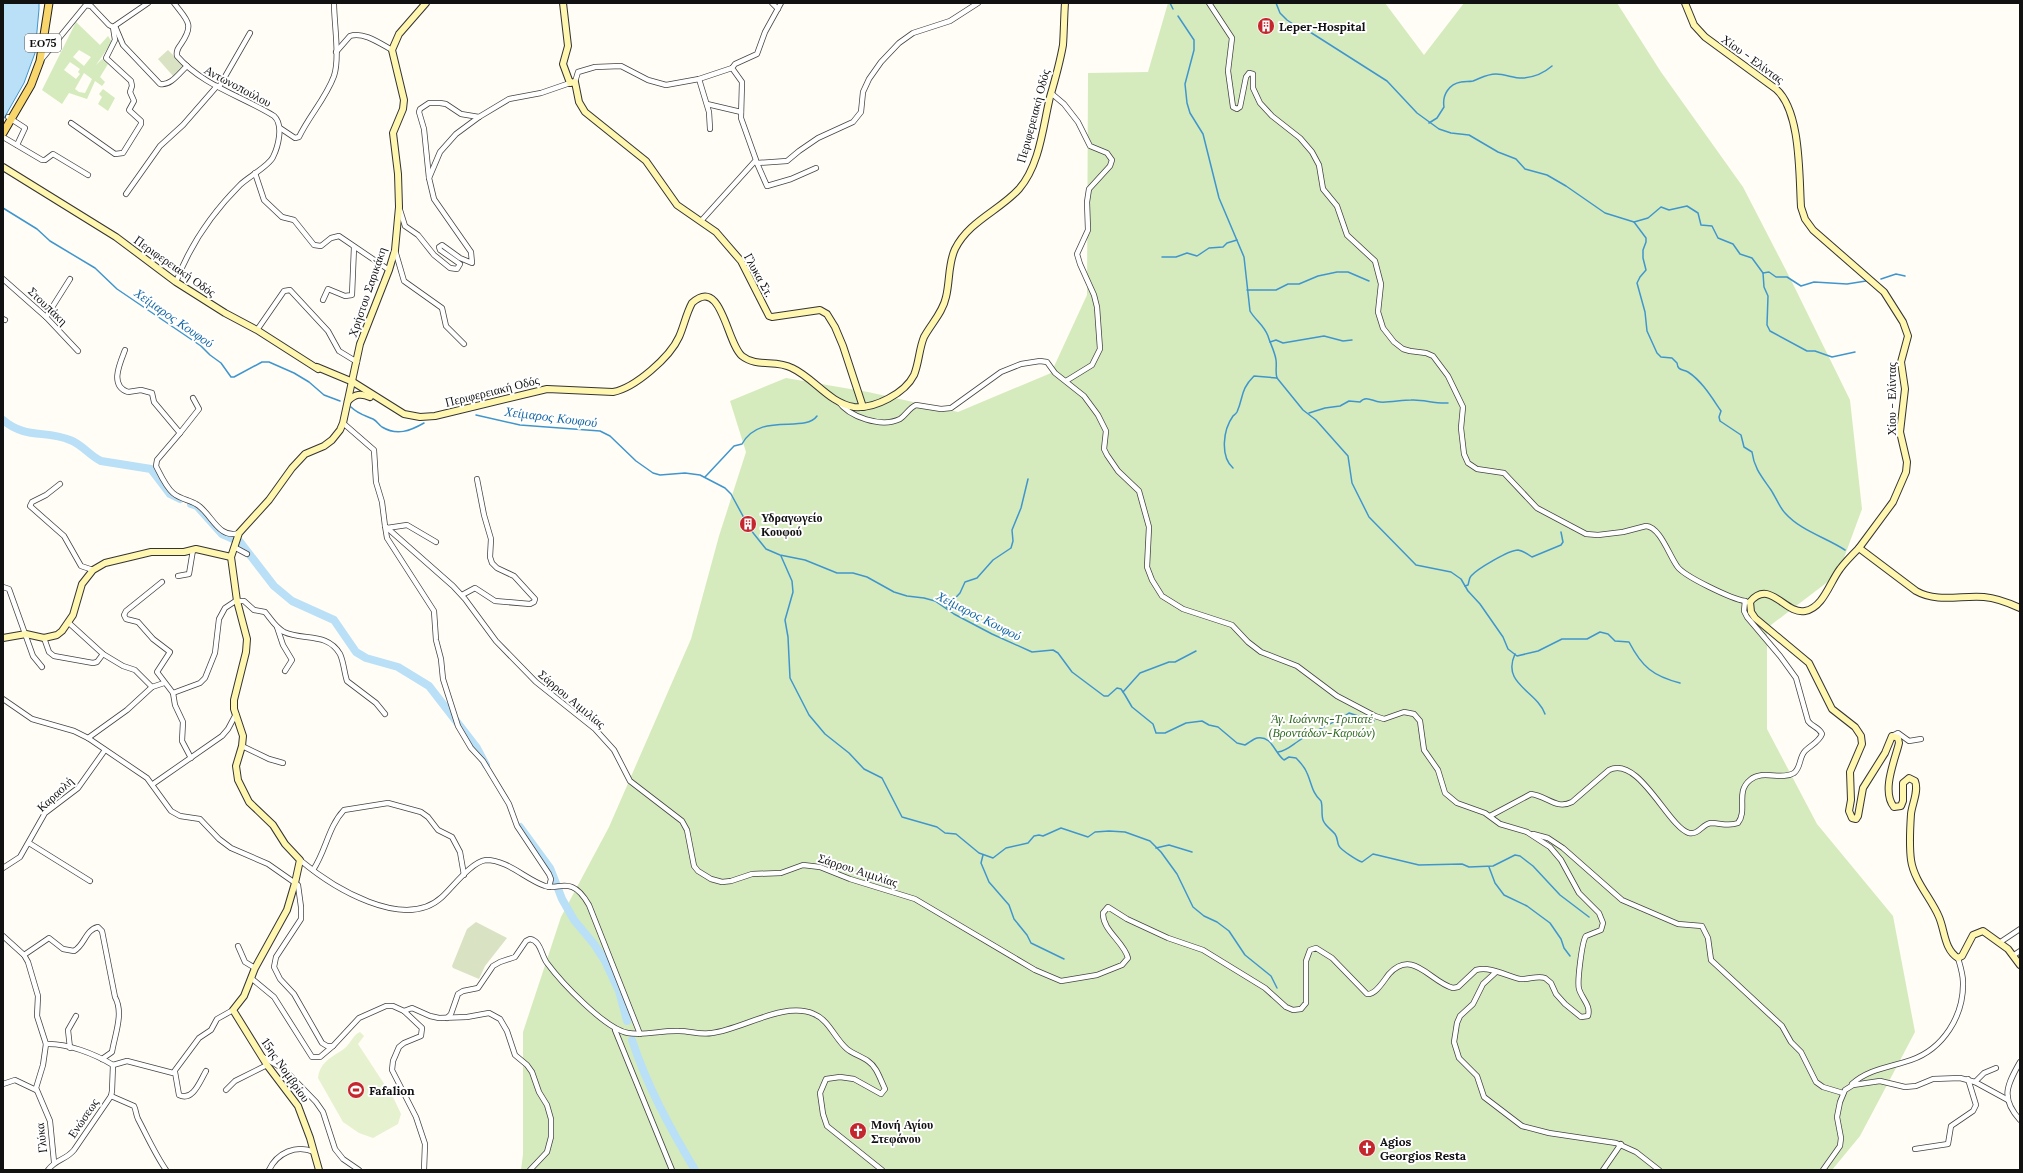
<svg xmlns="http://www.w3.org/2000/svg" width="2023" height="1173" font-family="Lora,serif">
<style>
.green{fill:#d5ebbd;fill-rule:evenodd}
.cemetery{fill:#d9e3c4}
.pitch{fill:#e6f2cf}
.water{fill:#b9e0f7;stroke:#3f96cf}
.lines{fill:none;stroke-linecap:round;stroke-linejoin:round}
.stream{stroke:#3f96cf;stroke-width:1.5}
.river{stroke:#b9e0f7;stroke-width:8}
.street-casing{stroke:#444;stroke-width:6}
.secondary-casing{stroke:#333;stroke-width:8}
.primary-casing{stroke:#222;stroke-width:9}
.street{stroke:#fff;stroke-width:4.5}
.secondary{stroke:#fff6b0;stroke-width:6}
.primary{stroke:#f9d66b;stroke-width:7}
.labels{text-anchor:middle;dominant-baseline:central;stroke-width:4;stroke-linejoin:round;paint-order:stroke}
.shield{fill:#fff;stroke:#585858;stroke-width:1}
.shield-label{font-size:11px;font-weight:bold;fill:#111}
.poi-label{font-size:12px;font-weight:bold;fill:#111;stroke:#fff;text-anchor:start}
.street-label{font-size:12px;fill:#111;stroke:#fff}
.park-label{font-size:12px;font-style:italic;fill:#2f6b1f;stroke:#fff}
.water-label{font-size:13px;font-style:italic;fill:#1768a6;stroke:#fff}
</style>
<rect width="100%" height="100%" fill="#fffdf5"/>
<g class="green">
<polygon points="1168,3 1385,3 1424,55 1464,3 1617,3 1661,72 1743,187 1791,280 1850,400 1862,509 1838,574 1767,628 1767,729 1817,824 1893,916 1915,1032 1860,1136 1832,1170 521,1170 523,1154 523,1032 561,917 609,827 691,639 719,536 746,452 730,401 786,378 868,392 958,412 1051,373 1087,295 1088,73 1148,72"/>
<path d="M76,22L100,45L108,36L112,42L96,65L102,59L108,64L100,77L105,82L102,86L95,81L87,99L69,93L62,104L42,90ZM79,50L91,57L84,66L73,57ZM70,62L80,69L78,72L80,74L76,79L64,70ZM84,73L92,79L85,93L79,92L75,89Z"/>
<polygon points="103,89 115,98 108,111 98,104 102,97 99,94"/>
</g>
<g class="cemetery">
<polygon points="168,50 184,66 173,76 158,59"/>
<polygon points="476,922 507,938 485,966 479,979 453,968 452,966 467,929"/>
</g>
<path class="pitch" d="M360,1032L364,1036L358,1044L394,1099L401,1114L398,1124L373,1138L359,1133L343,1122L318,1078C320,1061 333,1057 345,1048C351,1043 353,1035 360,1032Z"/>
<polygon class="water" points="3,3 39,3 39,9 35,53 24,83 3,120"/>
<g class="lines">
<g class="stream">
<polyline points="1170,3 1173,9"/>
<polyline points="1276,3 1280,13 1287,20 1296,26 1310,32 1387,81 1417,113 1439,129 1451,133 1469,135 1498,152 1516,159 1525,169 1547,175 1566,186 1605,213 1634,222 1648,218 1661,207 1669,210 1687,206 1698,213 1701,225 1712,226 1718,238 1733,244 1740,254 1752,258 1763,273 1769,272 1776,277 1787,277 1801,286 1814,282 1847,284 1866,281"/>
<path d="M1178,16L1194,40V50L1185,84L1187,103L1190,113L1203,134L1219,198L1244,257L1250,311C1255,320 1264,325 1268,336C1270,343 1275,352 1276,360C1277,366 1275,372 1277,378L1303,410L1316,420L1348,456L1352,483L1369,517L1416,565L1451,572L1461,579L1468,591L1480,604L1503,637L1508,649L1517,656L1538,651L1562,639H1587L1600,632L1608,634L1615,641L1629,642C1642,667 1653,676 1680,683"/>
<path d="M1429,123L1437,118L1444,107C1442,95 1449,84 1461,82C1465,81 1469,82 1473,81C1481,78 1487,74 1496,74C1506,74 1515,79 1524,78C1534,77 1544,73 1552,66"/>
<polyline points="3,208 37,229 50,241 95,268 117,289 201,346 210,355 221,363 231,377 234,377 262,362 269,362 294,373 309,382 324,395 340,401"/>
<path d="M1634,222L1646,238V242L1643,250V258L1646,270L1640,277L1637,283L1645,312L1647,331L1657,353L1661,357L1672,358L1677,363C1678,371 1682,369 1688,372C1702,381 1712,398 1721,411L1719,417L1720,421L1741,435L1744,447L1752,452C1754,468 1762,477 1771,490C1775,496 1780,508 1785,513C1801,531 1825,537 1845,550"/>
<polyline points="1162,257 1176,257 1187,253 1197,256 1209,248 1223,247 1227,243 1237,240"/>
<polyline points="1763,273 1764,287 1768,296 1767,325 1770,331 1807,351 1815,351 1832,357 1855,352"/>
<polyline points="1881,279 1896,274 1905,276"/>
<polyline points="1247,290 1276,290 1288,284 1299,284 1318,276 1337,272 1348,272 1369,281"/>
<polyline points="1270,342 1276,340 1283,343 1324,336 1343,341 1352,340"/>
<path d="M351,407C358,414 364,415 373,419C377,421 379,425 382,427C397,436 410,431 424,423"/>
<path d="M1309,413L1325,408L1340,406L1349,401L1360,402C1366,395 1372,401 1380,402C1387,403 1402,400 1411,400C1423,399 1434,404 1448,403"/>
<path d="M476,415L520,425L600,431L610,436L636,461L653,473L660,475L685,473L700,475L725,488L731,494L750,529L766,549L780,555L805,560L837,573H853L867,577L894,592L907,596L924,598L935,601L954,614L992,634L1032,652L1053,650L1058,653L1072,672L1104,696H1108L1117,688L1121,689L1125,695L1132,707L1153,724L1156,733H1165L1186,723L1202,721L1209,725L1218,727L1237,743L1245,745C1249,743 1253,739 1257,738C1272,735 1275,754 1284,760L1289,757L1296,758C1300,762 1305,768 1307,773C1312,784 1312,793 1321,801C1323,807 1321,814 1323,820C1325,826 1331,829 1335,834C1338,838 1337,843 1339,846C1341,850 1358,861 1362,862L1373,854L1419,865L1462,864L1469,867L1493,866L1515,855L1520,856L1533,866L1560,895L1589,917"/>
<path d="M1233,468C1220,456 1223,430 1233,416C1234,415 1236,414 1237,412C1244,396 1240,390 1254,376L1277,378"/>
<path d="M705,477L734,446L742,444C760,411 804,434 817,416"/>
<polyline points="781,556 792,581 793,592 785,620 788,637 790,678 809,715 825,734 849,753 864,769 882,778 902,817 937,827 945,833 956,834 979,853 993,858 1006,848 1028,843 1034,836 1039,835 1043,836 1061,828 1088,837 1095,832 1109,831 1125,832 1150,841 1161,852 1177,874 1193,907 1204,916 1217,922 1229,931 1245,955 1271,976 1277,988"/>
<path d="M1465,586L1468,585C1469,582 1469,578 1471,576C1477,569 1509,550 1518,550C1523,551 1528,554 1532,557L1561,545L1563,542L1561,532"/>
<polyline points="946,608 960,593 965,582 977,578 993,560 1011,548 1013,541 1012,530 1021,508 1028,479"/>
<path d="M1515,654C1501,684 1537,691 1545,714"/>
<polyline points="1123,692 1140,673 1169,662 1175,662 1196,651"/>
<path d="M1278,752C1286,751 1290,747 1297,742C1313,730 1332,725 1349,713L1374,721"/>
<polyline points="1156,848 1169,845 1192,852"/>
<polyline points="983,855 981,863 989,882 1009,905 1014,919 1027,935 1031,943 1064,959"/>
<polyline points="1489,867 1495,883 1504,895 1527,906 1550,923 1561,939 1564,948 1570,956"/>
</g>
<g class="river">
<path d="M3,420C25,439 46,430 70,440C83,445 90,456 101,461L151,469L170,494L180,499"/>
<polyline points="191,504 197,506 222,534 240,542 274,586 292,601 334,620 356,652 366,658 398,667 429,686 477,748 486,765"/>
<polyline points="520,827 550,868 562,899 574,920 594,944 605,961 619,991 627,1021"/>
<path d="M632,1040C647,1086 670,1128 695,1170"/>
</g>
<g class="street-casing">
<g id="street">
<path d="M174,3C187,20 195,24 181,44C178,48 176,51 177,56C203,86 242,96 274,116C284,125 278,147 273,157C269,166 248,177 240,185C212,213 190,245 176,282"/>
<polyline points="772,3 778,9"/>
<path d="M1209,3L1232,38L1228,71L1233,107L1237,109L1240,107L1246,77L1249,73L1253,74V88L1260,103L1272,116L1300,138L1312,152L1319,165L1323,189L1337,206L1347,235L1375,261L1381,284L1378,312L1383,328L1394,342L1403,349L1410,351L1426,353L1433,356L1448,376L1463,407L1461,428L1464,454L1468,463L1477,469L1504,473L1537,508L1586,534L1598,535L1623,532L1646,526C1660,527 1669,555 1677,566C1683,576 1732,599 1745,601"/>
<path d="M115,26L123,45L160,84C171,86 179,73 187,66"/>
<path d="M336,52L350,36C363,31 381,44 392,50"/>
<polyline points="41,60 86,5 91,6 109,25 113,27 148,3"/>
<polyline points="699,79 709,112 710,129"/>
<polyline points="575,82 578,72 595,67 621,66 648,80 666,85 699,79 732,68"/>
<polyline points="219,87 250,33"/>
<polyline points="1051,93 1064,104 1078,122 1090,146 1107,153 1112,160 1110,166 1089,189 1087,202 1088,230 1077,254 1080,264 1094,295 1097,307 1100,349 1092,365 1066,381"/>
<polyline points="707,104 741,112"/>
<polyline points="8,117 25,128 17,145"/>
<polyline points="71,123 115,154 123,153 141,124 141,121 129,110 134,101 130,92 132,86 131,81 106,58 115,40 113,27"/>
<path d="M280,128L295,138L299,137C309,116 326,98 334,76C340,58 334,23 334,3"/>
<polyline points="3,137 42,160 45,160 53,154 88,175"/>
<polyline points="756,161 767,186 791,179 816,168"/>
<polyline points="757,163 787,161 799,151 818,138 853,122 861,112 863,92 869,79 881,62 899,43 913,33 950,21 978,3"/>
<polyline points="255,173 264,200 282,217 294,220 314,245 321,246 331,238 339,236 389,270"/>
<polyline points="429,178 424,129 419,112 420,109 429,103 440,103 446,104 461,114 479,117"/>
<polyline points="126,194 160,146 183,125 217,86"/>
<polyline points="400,210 405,226 418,235 434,255 450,268 457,269 460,264 440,250 439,247 442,245 460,258 472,263 471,252 434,199 429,178 440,152 456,134 479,117 509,99 541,93 570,83"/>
<polyline points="701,221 756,160 741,118 742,82 732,68 735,64 757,54 765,32 781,3"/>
<polyline points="395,250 404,281 442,308 446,326 464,344"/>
<polyline points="3,279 46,317 78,351"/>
<polyline points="323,300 328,289 345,296 352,295 354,247"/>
<polyline points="46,317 70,279"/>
<polyline points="3,319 5,320"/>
<polyline points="257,330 284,291 290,290 328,331 339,351 357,362"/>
<path d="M125,350C120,363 109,386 128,392L141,390L152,393L154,402L180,433L157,460L156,466L158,470C162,478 167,488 173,493C180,499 189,500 196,504C211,512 218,540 239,533"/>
<path d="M343,423L374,450L376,482L382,502L385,526L453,586L465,599L496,641L536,682L595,729L614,750L630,781L682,821L687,830L694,866L698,871L711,879L722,882L731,881L752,874L781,873L803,865L820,867L850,879L915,899L1035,970L1061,981L1097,975L1122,965L1128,958C1124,942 1102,930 1103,913L1108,907L1127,919L1168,938L1203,950L1265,988L1286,1007L1293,1010L1301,1009L1306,1003V961L1310,950L1316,948L1332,958L1367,994C1376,995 1384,980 1389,974C1413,948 1430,982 1453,988L1458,987L1476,970C1491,966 1506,976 1520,979C1529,980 1537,975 1545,978L1551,983L1556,994L1565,1004L1581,1017L1588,1016C1591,1005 1582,999 1579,989C1577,982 1582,941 1586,936L1601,930L1603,923L1599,913L1579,893L1561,860L1550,847L1527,832L1500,824L1485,813L1457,803L1445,793L1438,770L1424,750L1420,721L1414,714L1404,712L1384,719L1375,716L1337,696L1297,666L1261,652L1248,642L1232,625L1183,609L1162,596L1152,580L1147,567L1149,527L1139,491L1118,471L1107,455L1104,449L1106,431L1098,415L1084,396L1055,373L1047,362L1040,361L1021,364L1001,372L951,408L941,409L916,405C909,408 906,415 900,419C881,428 849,417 838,401"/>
<polyline points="180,433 199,409 193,398"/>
<polyline points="60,484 46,495 32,502 30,506 64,536 81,566 93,570"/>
<polyline points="385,526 387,538 434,611 436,640 441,659 443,679 458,726 471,748 483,761 509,804 517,826 549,874 551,879 549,887"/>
<polyline points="387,528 407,525 436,542"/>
<polyline points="234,547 247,554"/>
<polyline points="178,576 189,574 193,550"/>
<polyline points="162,582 126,611 124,615 126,619 138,622 153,639 170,652 157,672 173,693 200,683 205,678 215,653 219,619 225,608 237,600"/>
<polyline points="3,587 9,589 33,656 42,667"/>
<polyline points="462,595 475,588 495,601 530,604 534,602 535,599 514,576 497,568 492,563 490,557 491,539 484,515 477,479"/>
<path d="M237,601H244L254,610L265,612C271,619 275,627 284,632C304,641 327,632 340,654C344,663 344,672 347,681L376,703L385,714"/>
<polyline points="69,623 103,654 123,666 135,670 152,687"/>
<polyline points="277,627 283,645 292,660 285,671"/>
<polyline points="44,638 49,652 54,656 93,663 97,662 103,654"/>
<polyline points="173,693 175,705 183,722 182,741 191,758"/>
<polyline points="3,699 32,719 74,731 88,738 147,778 171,811 180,816 200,819 219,839 231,848 268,864 298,885 301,907 301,919 276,957 274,967 280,979 294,994 322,1043 327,1046 333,1046 359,1018 386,1006 393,1006 404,1011 422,1028 421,1036 404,1043 399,1047 393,1061 392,1070 416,1117 425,1144 424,1170"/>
<polyline points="1894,735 1898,733 1909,741 1921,739"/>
<polyline points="88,738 127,710 152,687 164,683"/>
<polyline points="242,746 269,759 283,763"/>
<polyline points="153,784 222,736 228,729 236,714"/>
<path d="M1490,816L1531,794C1547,796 1556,810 1572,802L1609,770C1639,755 1668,827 1689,833C1699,835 1702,824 1711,823C1721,823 1728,827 1738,823C1748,810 1735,792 1750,780C1763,769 1781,781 1794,773C1801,768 1799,757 1805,751C1811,745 1819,742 1822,734C1819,727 1812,727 1808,721L1796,678L1780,656L1747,617L1744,611L1745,601L1747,602"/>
<polyline points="1533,834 1548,838 1563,848 1622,900 1678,924 1702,926 1708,938 1711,960 1782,1026 1791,1042 1801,1052 1816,1082 1823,1087 1843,1093"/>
<polyline points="29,843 90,881"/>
<path d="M300,860C332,887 404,932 442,897C453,887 471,862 486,860C508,860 525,879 545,886C555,889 563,883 572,887C580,890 585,898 589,905L640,1034"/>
<polyline points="3,868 20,857 45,813 78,788 105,750"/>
<path d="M313,870C326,851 328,827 344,810L388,803L421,812L428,817L438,830L452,837L460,852L464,875"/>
<path d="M3,936L24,955L28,962L38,996L37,1016L46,1044C67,1043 95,1054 113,1065"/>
<polyline points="1999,943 2020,929"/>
<polyline points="238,946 245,962 255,968"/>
<path d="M24,955L49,938L63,949L74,951C85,945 85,930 98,927L102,931L115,997C124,1013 115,1034 112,1052L102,1059"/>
<polyline points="2014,955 2020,951"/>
<polyline points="1496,972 1483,984 1473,1004 1460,1016 1457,1023 1454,1042 1459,1058 1477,1076 1484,1097 1522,1126 1549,1133 1616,1143 1636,1152 1659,1170"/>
<polyline points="251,978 274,997 312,1057 320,1057 333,1046"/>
<polyline points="404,1011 412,1008 430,1016 439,1018 467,1017 489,1013 500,1019 507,1031 515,1055 527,1065 532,1072 539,1092 547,1105 551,1119 551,1137 547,1152 530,1170"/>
<path d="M447,1018L451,1014L458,994L463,991L478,988L493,966L500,962L515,957L526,941L530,939C541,941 541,955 547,963C561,982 605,1029 628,1033C645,1036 662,1030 679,1031C690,1031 700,1035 712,1033C743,1029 784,1001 814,1014C829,1020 835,1039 847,1049C853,1054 861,1056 868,1061C877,1067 880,1079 885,1089L881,1094L854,1079L840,1077L826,1079L820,1093L823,1114L827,1126L882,1170"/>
<polyline points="615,1030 672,1170"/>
<polyline points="46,1044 43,1065 36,1088 50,1121 54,1162"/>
<polyline points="70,1048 68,1030 76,1016"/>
<polyline points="263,1057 285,1070 316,1102 323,1112 335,1149 343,1159 359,1170"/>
<path d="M2020,1062C2007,1085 2000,1098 2020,1120"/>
<polyline points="113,1065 127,1061 173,1073 199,1038 211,1030 217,1019 233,1010"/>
<path d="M175,1072L179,1095C193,1102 200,1081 206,1071"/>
<polyline points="1975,1082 1984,1073 1996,1068"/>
<polyline points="3,1084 15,1080 36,1090"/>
<path d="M1852,1084C1868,1069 1891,1067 1911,1060C1943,1049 1964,1016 1963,982C1963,974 1960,965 1958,958"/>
<polyline points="226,1090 235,1081 267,1065"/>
<path d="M111,1096L134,1106C136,1110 136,1115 138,1119C147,1136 155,1154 166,1170"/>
<polyline points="1915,1149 1948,1144 1951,1126 1973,1111 1976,1105 1968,1079"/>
<path d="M48,1170C56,1159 66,1160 74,1150L111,1096L112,1091L113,1065"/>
<path d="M269,1170C277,1153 296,1144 314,1152"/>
<polyline points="1603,1170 1621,1144"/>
<polyline points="1823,1170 1840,1146 1841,1138 1837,1117 1840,1102 1845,1090 1853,1085 1880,1081 1905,1087 1916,1086 1933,1079 1960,1078 1975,1082 2008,1100"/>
</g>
</g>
<g class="secondary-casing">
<g id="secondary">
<polyline points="563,3 568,46 563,64 570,83 575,82 579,102 585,112 646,161 677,205 716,232 741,261 769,316 772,317 820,310 827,314 835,327 843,346 863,407"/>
<path d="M1685,3L1694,25L1705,37L1776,89C1801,111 1799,175 1801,207L1805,219L1813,230L1884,292L1903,322L1908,336L1901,362L1905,389L1900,432L1907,462L1906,472L1893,502L1859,548L1916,591C1937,603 1962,595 1984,597C1997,598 2009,603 2020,608"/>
<polyline points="3,167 116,237 176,282 225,313 257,330 318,369"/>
<path d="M317,367L353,382L404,414L420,417L435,416L547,389L613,392C635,388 670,357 679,337C684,326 686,314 692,303C722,276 726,342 742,356C757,368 776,359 792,368C814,378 829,403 854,407C875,409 905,393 914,375C919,363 919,349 924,337C931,324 943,312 946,297C950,281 948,264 955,249C969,221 999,211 1019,189C1040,165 1043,126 1050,97C1055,80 1060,62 1063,45C1064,31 1064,17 1065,3"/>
<path d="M348,401C355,394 361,393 370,397"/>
<path d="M1859,548C1852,555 1845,562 1840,569C1830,582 1823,608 1805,611C1785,615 1770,578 1750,602L1751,612L1755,618L1809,663L1832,709L1855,727L1861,736L1862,744L1850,772L1851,800L1849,811L1852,818L1856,819L1858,816L1863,788L1885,753L1892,736L1898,738L1899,743C1895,760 1881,791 1894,807L1901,806L1903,801V783L1909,778L1915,781C1919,791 1912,804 1911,814C1910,829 1909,845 1911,860C1914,881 1931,898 1939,917C1945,931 1944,949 1958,958L1962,956L1973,935L1983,931L2008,949L2020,965"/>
<polyline points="3,638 26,634 44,638 57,635 62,631 73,615 82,584 93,570 105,563 151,552 184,552 196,549 231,557"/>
<polyline points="319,1170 310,1138 298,1106 267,1065 233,1010 244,996 255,968 287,910 295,883 300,860 285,844 273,825 249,802 238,780 236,766 242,746 243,736 234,709 234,700 246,652 247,639 237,601 231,557 239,533 269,500 292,468 305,454 324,446 332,440 340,430 343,423 360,344 389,270 395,250 399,207 398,174 393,133 403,109 404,100 392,50 399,34 426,3"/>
</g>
</g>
<g class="primary-casing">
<polyline id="primary" points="3,133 31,85 40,61 49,3"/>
</g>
<use href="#street" class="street"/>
<use href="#secondary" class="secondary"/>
<use href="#primary" class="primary"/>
</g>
<defs>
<g id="building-disc" transform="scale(0.9)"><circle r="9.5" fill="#c4262e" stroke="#fff"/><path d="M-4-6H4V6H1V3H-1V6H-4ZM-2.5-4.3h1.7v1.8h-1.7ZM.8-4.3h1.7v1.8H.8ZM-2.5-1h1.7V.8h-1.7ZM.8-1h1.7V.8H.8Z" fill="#fff"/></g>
<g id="stadium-disc" transform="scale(0.9)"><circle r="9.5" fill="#c4262e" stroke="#fff"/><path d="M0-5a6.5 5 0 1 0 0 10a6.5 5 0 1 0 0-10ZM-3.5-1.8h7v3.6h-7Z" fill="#fff"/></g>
<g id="church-disc" transform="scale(0.9)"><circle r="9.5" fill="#c4262e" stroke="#fff"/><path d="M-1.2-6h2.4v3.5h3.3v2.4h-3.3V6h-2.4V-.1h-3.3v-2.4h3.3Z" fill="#fff"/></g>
</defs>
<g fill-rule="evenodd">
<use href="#building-disc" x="1266" y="26"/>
<use href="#building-disc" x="748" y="524"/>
<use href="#stadium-disc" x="356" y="1090"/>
<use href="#church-disc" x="858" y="1131"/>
<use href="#church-disc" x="1367" y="1148"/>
</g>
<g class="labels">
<rect class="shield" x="25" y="34" width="36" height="18" rx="3"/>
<g class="shield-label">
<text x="43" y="43">ΕΟ75</text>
</g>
<g class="poi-label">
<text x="1279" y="26">Leper-Hospital</text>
<text x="761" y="517">Υδραγωγείο<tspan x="761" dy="14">Κουφού</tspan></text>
<text x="369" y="1090">Fafalion</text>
<text x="871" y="1124">Μονή Αγίου<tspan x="871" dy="14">Στεφάνου</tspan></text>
<text x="1380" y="1141">Agios<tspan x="1380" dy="14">Georgios Resta</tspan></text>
</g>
<g class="street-label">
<text transform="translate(1753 59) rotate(36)">Χίου - Ελίντας</text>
<text transform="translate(238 86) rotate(28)">Αντωνοπούλου</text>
<text transform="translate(1033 116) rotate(-75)">Περιφερειακή Οδός</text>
<text transform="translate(175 266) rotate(35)">Περιφερειακή Οδός</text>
<text transform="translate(759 275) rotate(61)">Γλυκα Στ.</text>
<text transform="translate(367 292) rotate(-71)">Χρήστου Σαρικάκη</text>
<text transform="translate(48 306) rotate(44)">Στουπάκη</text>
<text transform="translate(492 391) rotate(-14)">Περιφερειακή Οδός</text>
<text transform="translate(1891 399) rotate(-90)">Χίου - Ελίντας</text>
<text transform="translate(572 699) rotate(40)">Σάρρου Αιμιλίας</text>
<text transform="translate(55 794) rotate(-43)">Καραολή</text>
<text transform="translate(858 870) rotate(18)">Σάρρου Αιμιλίας</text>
<text transform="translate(286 1070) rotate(55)">15ης Νομβρίου</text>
<text transform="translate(83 1118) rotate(-56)">Ενώσεως</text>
<text transform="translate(41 1138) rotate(-97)">Γλύκα</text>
</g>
<g class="park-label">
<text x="1322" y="718">Άγ. Ιωάννης-Τριπατέ<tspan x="1322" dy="14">(Βροντάδων-Καρυών)</tspan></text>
</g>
<g class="water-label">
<text transform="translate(174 318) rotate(35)">Χείμαρος Κουφού</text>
<text transform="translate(551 417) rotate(7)">Χείμαρος Κουφού</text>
<text transform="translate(979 616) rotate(27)">Χείμαρος Κουφού</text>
</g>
</g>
<rect width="2023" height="1173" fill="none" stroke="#111111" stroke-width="8"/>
</svg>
